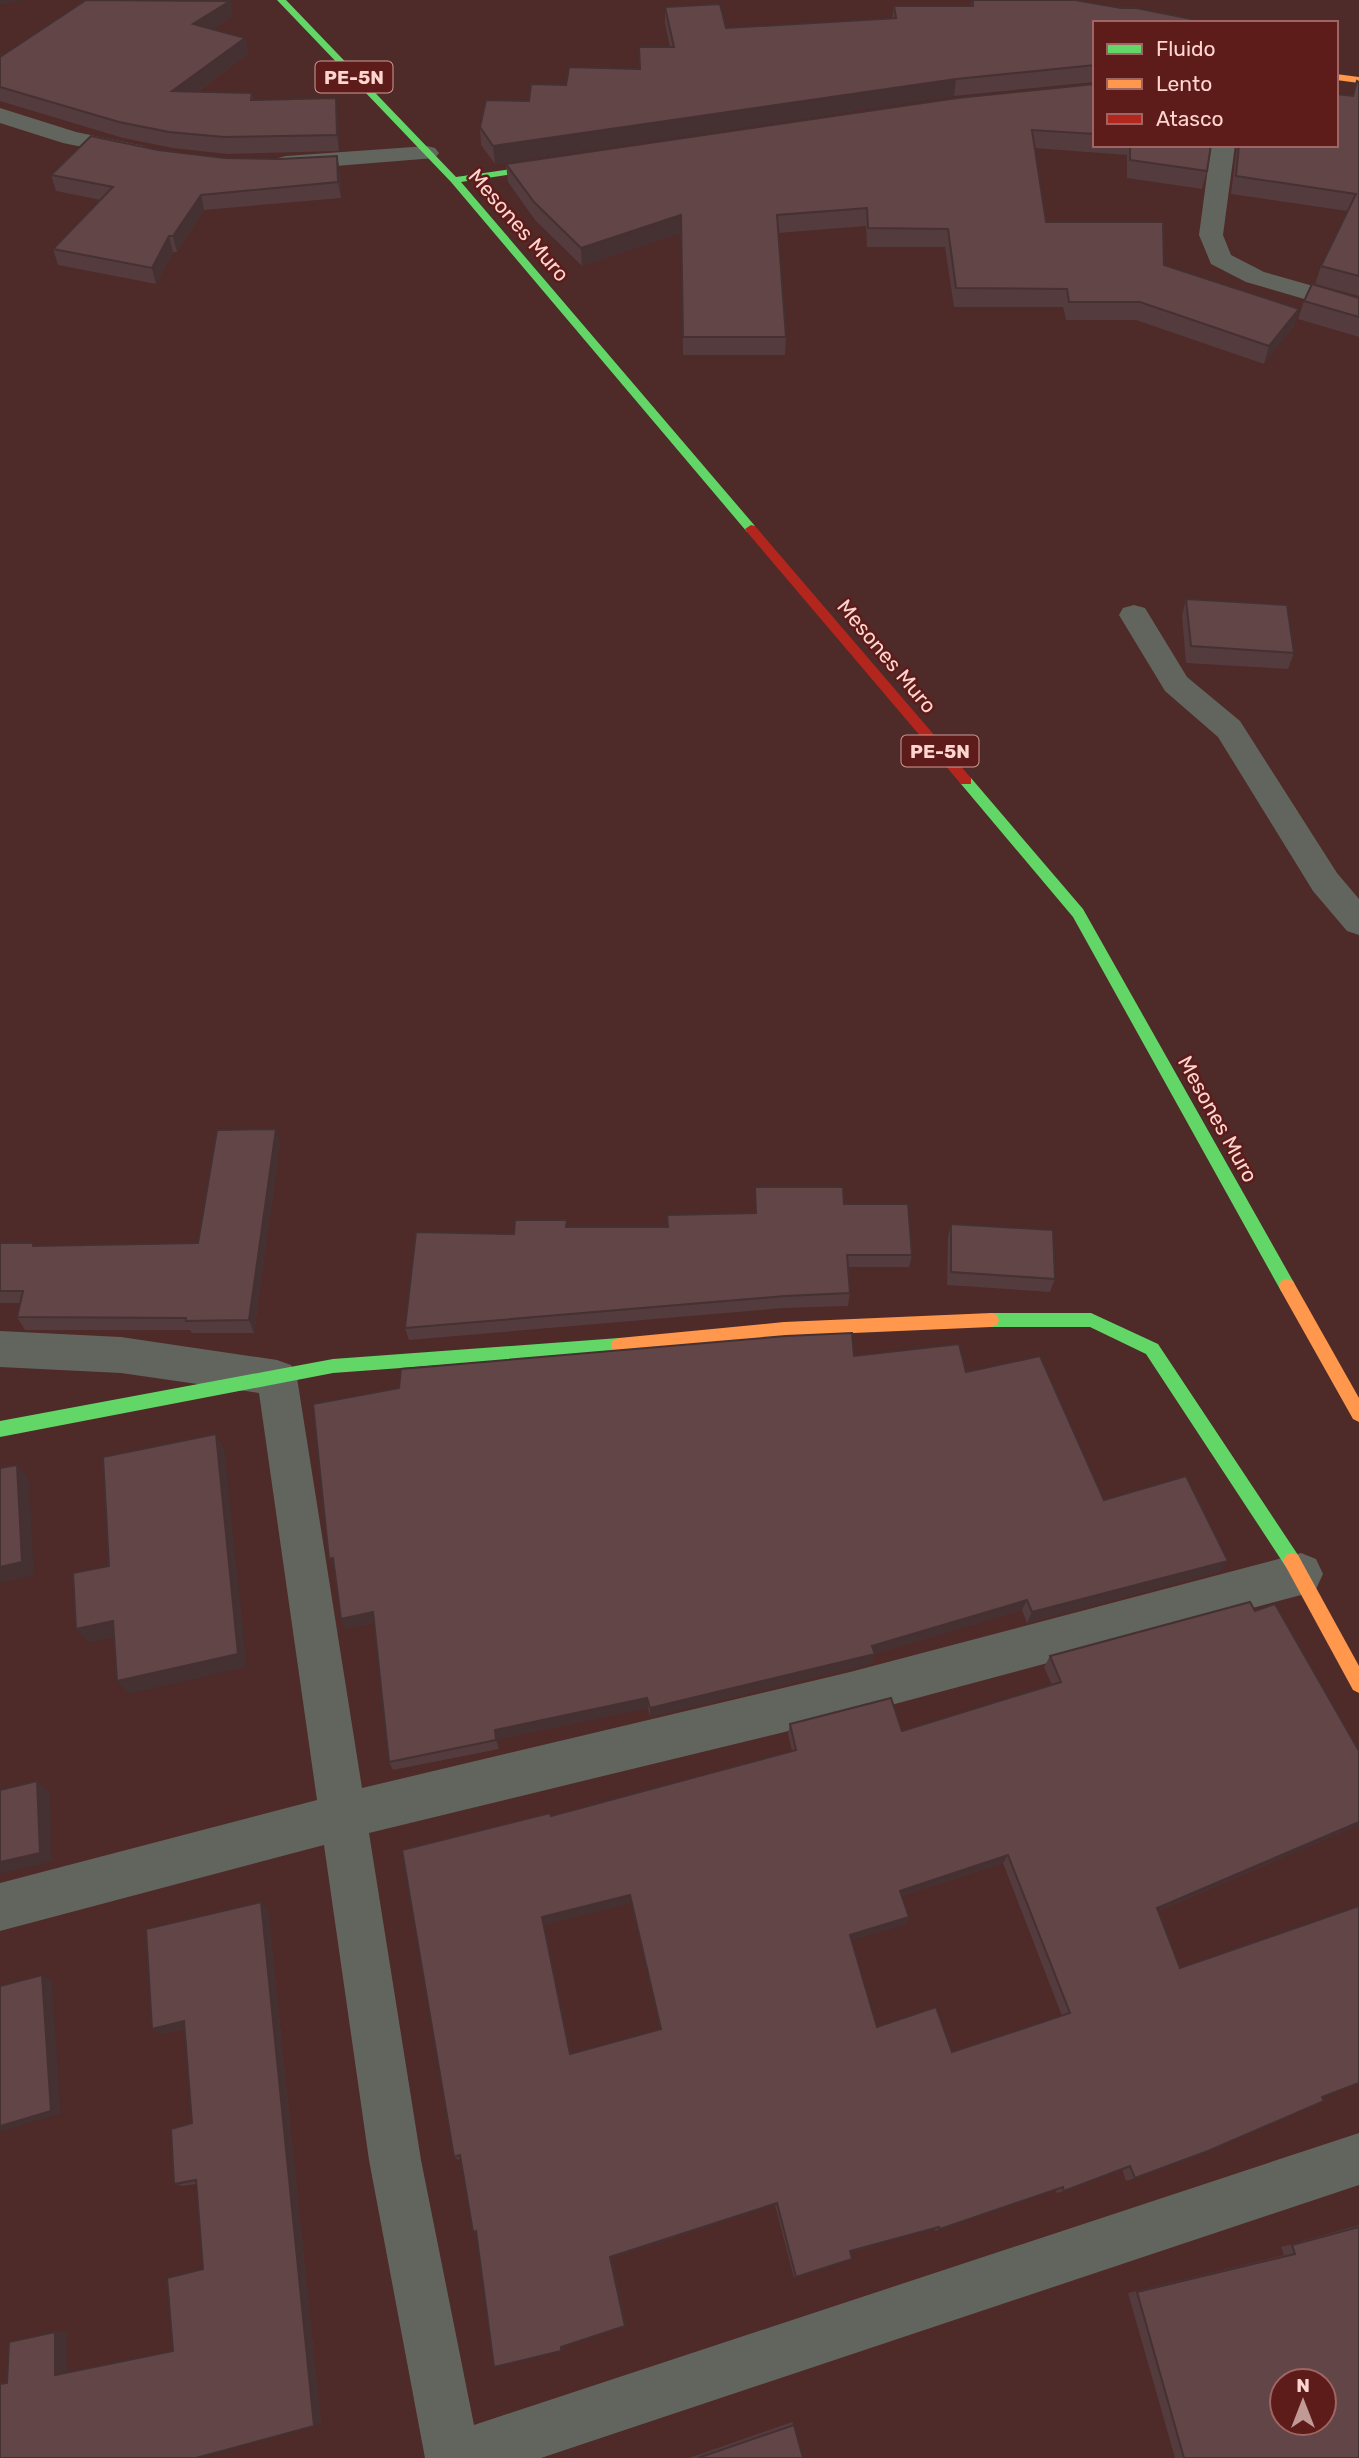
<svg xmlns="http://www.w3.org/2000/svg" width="1359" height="2458" font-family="Rubik,sans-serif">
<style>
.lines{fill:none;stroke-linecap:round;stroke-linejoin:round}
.street{fill:#62655e;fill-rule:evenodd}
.fast{fill:#63d668;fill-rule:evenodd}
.slow{fill:#ff974d;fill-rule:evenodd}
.jam{fill:#b3261e;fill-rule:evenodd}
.wall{fill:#543b3d;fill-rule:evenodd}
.shaded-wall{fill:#453032}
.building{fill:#624547;stroke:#453032;stroke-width:2;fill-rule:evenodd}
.labels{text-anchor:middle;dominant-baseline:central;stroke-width:5;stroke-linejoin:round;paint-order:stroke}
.shield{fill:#5d1b19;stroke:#ce9d99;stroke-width:2}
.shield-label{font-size:19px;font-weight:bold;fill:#ffd5d0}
.street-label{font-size:21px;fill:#ffd5d0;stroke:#5d1b19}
</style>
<rect width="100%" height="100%" fill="#4e2a28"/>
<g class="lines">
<g class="street">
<polygon points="0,108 76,132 144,146 148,151 144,156 136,158 63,143 0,123"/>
<polygon points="1211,145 1235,145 1223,235 1231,255 1264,272 1359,299 1359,315 1246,282 1211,264 1199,235"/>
<polygon points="427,146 435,148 439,153 435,158 286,170 278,168 274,163 278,158 286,156"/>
<polygon points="1134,605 1145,608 1187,677 1240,721 1337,873 1359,899 1359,935 1347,931 1313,891 1218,737 1165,691 1119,615 1123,608"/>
<polygon points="0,1331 121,1337 277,1360 291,1365 297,1378 362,1788 850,1672 1301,1553 1316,1559 1323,1574 1316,1589 1301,1595 850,1716 369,1833 421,2160 474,2425 1359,2133 1359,2185 541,2458 425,2458 369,2160 324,1845 0,1931 0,1883 317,1800 259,1393 121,1373 0,1367"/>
</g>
<g class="fast">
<polygon points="277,0 286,0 456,177 562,162 562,166 559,167 461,182 755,526 755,532 747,532 451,182"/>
<polygon points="966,776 971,778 1083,909 1293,1281 1295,1286 1293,1291 1287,1293 1281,1291 1073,917 961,784 959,781"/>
<polygon points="991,1313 1091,1313 1158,1344 1298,1555 1301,1561 1298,1567 1292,1569 1286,1567 1146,1354 1090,1327 991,1327 985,1325 983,1320 985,1315"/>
<polygon points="619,1338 625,1340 627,1345 625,1350 619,1352 333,1373 0,1437 0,1421 333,1359"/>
</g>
<g class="slow">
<polygon points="1336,74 1359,77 1359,83 1336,80"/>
<polygon points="1287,1279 1293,1281 1359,1398 1359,1422 1353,1419 1281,1291 1279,1286 1281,1281"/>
<polygon points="991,1313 997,1315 999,1320 997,1325 991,1327 784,1336 619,1352 613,1350 611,1345 613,1340 619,1338 784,1322"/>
<polygon points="1292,1553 1298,1555 1359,1666 1359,1693 1353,1690 1286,1567 1283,1561 1286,1555"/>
</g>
<polygon class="jam" points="751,525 755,526 971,778 971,784 961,784 747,532 745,529"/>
</g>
<g class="wall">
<polygon points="972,0 1075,0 1095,23 1095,82 954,96 495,164 481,145 480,127 529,101 566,85 639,69 670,47 665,24 665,7 726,28 892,19 894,6 971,6"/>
<polygon points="230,1 233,16 213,29 245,38 248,54 197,92 252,93 253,100 338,114 339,151 227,154 173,148 123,138 0,101 0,57"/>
<polygon points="1359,82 1359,296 1315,284 1321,266 1347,211 1231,194 1237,145 1336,145 1352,96"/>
<polygon points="1095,84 1095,145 1211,145 1207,171 1202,189 1127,178 1127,155 1034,148 1046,222 1164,265 1299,309 1293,327 1264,364 1136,320 1066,320 1063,307 954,307 945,247 867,247 866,226 778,233 786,337 785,355 683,355 681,233 582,266 535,220 508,182 506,164"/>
<polygon points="158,150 340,171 341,198 204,210 177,252 173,252 156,284 58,265 53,249 101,200 56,191 51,175"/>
<polygon points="1359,298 1359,337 1298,319 1304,301"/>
<polygon points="1186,599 1294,653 1288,669 1186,663 1182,616"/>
<polygon points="280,1143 254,1333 192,1333 190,1330 25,1330 17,1317 21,1303 0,1303 0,1243 35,1246 198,1243"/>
<polygon points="755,1187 844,1204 912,1255 909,1267 848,1267 850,1293 848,1306 784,1308 409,1340 405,1328 514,1234 567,1227 667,1227 755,1213"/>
<polygon points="951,1224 1055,1279 1050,1292 947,1285 948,1237"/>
<polygon points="854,1356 966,1372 1104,1500 1220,1572 1027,1623 1022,1610 874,1654 872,1664 650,1717 648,1708 498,1739 499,1749 393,1770 389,1762 374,1623 346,1629 341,1619 335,1570 329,1559"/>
<path d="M1050,1656L1359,1825L1158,1911L1180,1968L1322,2097L1135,2178L1126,2181L1122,2169L1064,2191L1057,2193L1055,2190L935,2231L934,2228L850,2252L852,2259L794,2278L775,2205L612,2258L626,2326L563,2346L564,2350L476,2233L473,2232L460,2159L458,2160L454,2157L551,1816L792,1751L788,1734L790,1724L902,1731L1052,1685L1044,1667ZM1003,1863L1062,2016L952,2052L877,2027L851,1940L905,1925L909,1917L902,1896ZM631,1903L661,2030L571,2054L544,1925Z"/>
<polygon points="268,1909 321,2424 7,2383 55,2332 67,2332 67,2372 173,2351 203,2269 196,2184 183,2186 174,2184 192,2123 185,2029 162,2034 152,2029"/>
<polygon points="1359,2225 1359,2458 1175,2458 1128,2293 1284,2255 1281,2247"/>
<polygon points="792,2422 794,2425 803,2458 689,2458"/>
</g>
<g class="shaded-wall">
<polygon points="0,0 26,0 0,5"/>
<polygon points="230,1 233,16 196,40 193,24"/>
<polygon points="245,38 248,54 176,107 172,91"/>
<polygon points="956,79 954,96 495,164 493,146"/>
<polygon points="336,98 338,114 339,151 337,135"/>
<polygon points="337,156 340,171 341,198 338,182"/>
<polygon points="201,195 204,210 177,252 173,236"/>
<polygon points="681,215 681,233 582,266 581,248"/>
<polygon points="169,236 173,252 156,284 152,268"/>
<polygon points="1299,309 1293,327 1264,364 1269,346"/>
<polygon points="276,1129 280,1143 254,1333 249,1320"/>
<polygon points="216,1434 225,1451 247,1667 129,1694 117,1681"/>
<polygon points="17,1465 29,1480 34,1576 0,1583 0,1567"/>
<polygon points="333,1558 335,1570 329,1559"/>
<polygon points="1228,1561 1220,1572 1027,1623 1032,1612"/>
<polygon points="1027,1600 1022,1610 874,1654 872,1664 650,1717 650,1708 872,1646"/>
<polygon points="373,1612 377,1622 346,1629 341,1619"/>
<polygon points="113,1621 125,1635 88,1643 76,1629"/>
<polygon points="647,1698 648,1708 498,1739 499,1749 496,1740 495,1730"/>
<polygon points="37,1781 50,1792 52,1862 0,1874 0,1862"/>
<polygon points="1359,1822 1359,1825 1148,1915 1157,1908"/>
<polygon points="1008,1855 1003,1863 896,1898 900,1891"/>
<polygon points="630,1895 631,1903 544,1925 572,2059 570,2054 542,1917"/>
<polygon points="261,1902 268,1909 321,2424 314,2426"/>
<polygon points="909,1917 905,1925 847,1942 850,1935"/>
<polygon points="42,1975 52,1980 61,2114 0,2132 0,2126"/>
<polygon points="184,2021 193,2027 162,2034 152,2029"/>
<polygon points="777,2203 775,2205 612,2258 626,2326 563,2346 564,2350 561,2351 561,2347 610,2257"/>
<polygon points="55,2332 67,2332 67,2374 55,2375"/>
</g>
<g class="building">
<polygon points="86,0 230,1 193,24 245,38 172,91 252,93 251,100 336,98 337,135 224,137 169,132 119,122 0,87 0,57"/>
<polygon points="973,0 1075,0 1121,8 1136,8 1212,23 1095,23 1095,65 956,79 493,146 480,127 486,100 529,101 531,84 566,85 569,67 640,69 639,47 674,47 665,7 720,4 726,28 896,18 894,6 973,6"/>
<polygon points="1357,81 1359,82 1359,276 1321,266 1356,194 1236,176 1239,145 1336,145 1336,94 1353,96"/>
<polygon points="1095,84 1095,134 1032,130 1046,222 1163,222 1164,265 1299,309 1269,346 1140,302 1069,302 1067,289 956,288 948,229 868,228 867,208 777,215 786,337 683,337 681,215 581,248 534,202 506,164 957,98"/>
<polygon points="91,136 158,150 225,158 280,159 337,156 338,182 201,195 173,236 169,236 152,268 53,249 113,187 51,175"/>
<polygon points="1130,145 1211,145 1207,171 1130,160"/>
<polygon points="1312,284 1359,298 1359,317 1304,301"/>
<polygon points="1186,599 1287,605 1294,653 1191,646"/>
<polygon points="276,1129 249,1320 186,1321 186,1318 17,1317 23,1291 0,1291 0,1243 33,1243 33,1246 198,1243 217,1130"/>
<polygon points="755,1187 843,1187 844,1204 908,1204 912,1255 847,1255 850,1293 785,1296 405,1328 416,1232 514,1234 515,1220 567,1220 566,1227 668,1227 667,1215 756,1213"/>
<polygon points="951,1224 1053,1230 1055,1279 951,1272"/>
<polygon points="852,1333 854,1356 959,1344 966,1372 1040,1356 1104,1500 1186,1476 1228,1561 1032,1612 1027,1600 872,1646 875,1654 650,1708 647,1698 495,1730 496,1740 389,1762 373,1612 341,1619 333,1558 329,1559 313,1404 399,1388 401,1369 786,1336"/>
<polygon points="216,1434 238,1654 117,1681 113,1621 76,1629 73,1573 109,1566 103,1457"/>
<polygon points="17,1465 22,1562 0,1567 0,1468"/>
<path d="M1250,1602L1255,1611L1275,1604L1359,1751V1822L1157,1908L1180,1968L1359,1906V2083L1322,2097L1324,2101L1208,2151L1135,2178L1130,2166L1064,2191L1063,2187L940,2229L939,2227L850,2251L852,2259L796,2277L777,2203L610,2257L625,2326L561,2347V2351L494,2367L476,2231L473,2232L460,2155L454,2157L402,1850L550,1813L551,1816L796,1750L790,1724L891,1698L902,1731L1061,1682L1050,1656ZM1008,1855L1070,2013L952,2052L936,2007L877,2027L850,1935L909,1917L900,1891ZM630,1895L661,2029L570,2054L542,1917Z"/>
<polygon points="37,1781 40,1853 0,1862 0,1790"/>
<polygon points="261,1902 314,2426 196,2458 0,2458 0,2384 7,2383 9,2342 55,2332 55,2375 173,2351 167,2278 203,2269 196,2180 174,2184 171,2129 192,2123 184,2021 152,2029 146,1929"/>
<polygon points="42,1975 51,2111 0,2126 0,1986"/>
<path d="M1359,2227V2458H1184L1137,2292L1295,2254L1292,2245ZM1282,2381H1324V2423H1282Z"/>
<polygon points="794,2425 803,2458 698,2458"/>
</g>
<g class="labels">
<g class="shield">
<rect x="315.5" y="61.5" width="77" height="31" rx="5"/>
<rect x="901.5" y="735.5" width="77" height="31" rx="5"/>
</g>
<g class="shield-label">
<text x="354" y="77">PE-5N</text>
<text x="940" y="751">PE-5N</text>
</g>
<g class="street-label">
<text transform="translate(519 225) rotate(49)">Mesones Muro</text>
<text transform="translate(887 656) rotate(50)">Mesones Muro</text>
<text transform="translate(1218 1119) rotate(61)">Mesones Muro</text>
</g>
</g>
<rect x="1093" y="21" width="245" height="126" fill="#5d1b19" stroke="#9e6562" stroke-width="2"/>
<rect x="1107" y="44" width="35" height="10" fill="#63d668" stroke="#9e6562" stroke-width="2"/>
<text x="1156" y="56" font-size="21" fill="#ffd5d0">Fluido</text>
<rect x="1107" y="79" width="35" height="10" fill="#ff974d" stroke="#9e6562" stroke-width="2"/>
<text x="1156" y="91" font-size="21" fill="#ffd5d0">Lento</text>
<rect x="1107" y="114" width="35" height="10" fill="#b3261e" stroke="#9e6562" stroke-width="2"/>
<text x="1156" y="126" font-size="21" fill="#ffd5d0">Atasco</text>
<g transform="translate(1303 2402)"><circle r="33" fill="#5d1b19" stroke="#9e6562" stroke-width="2"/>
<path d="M0-5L12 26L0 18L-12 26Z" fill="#c19995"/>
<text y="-10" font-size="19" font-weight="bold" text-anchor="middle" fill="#ffd5d0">N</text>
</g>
</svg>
